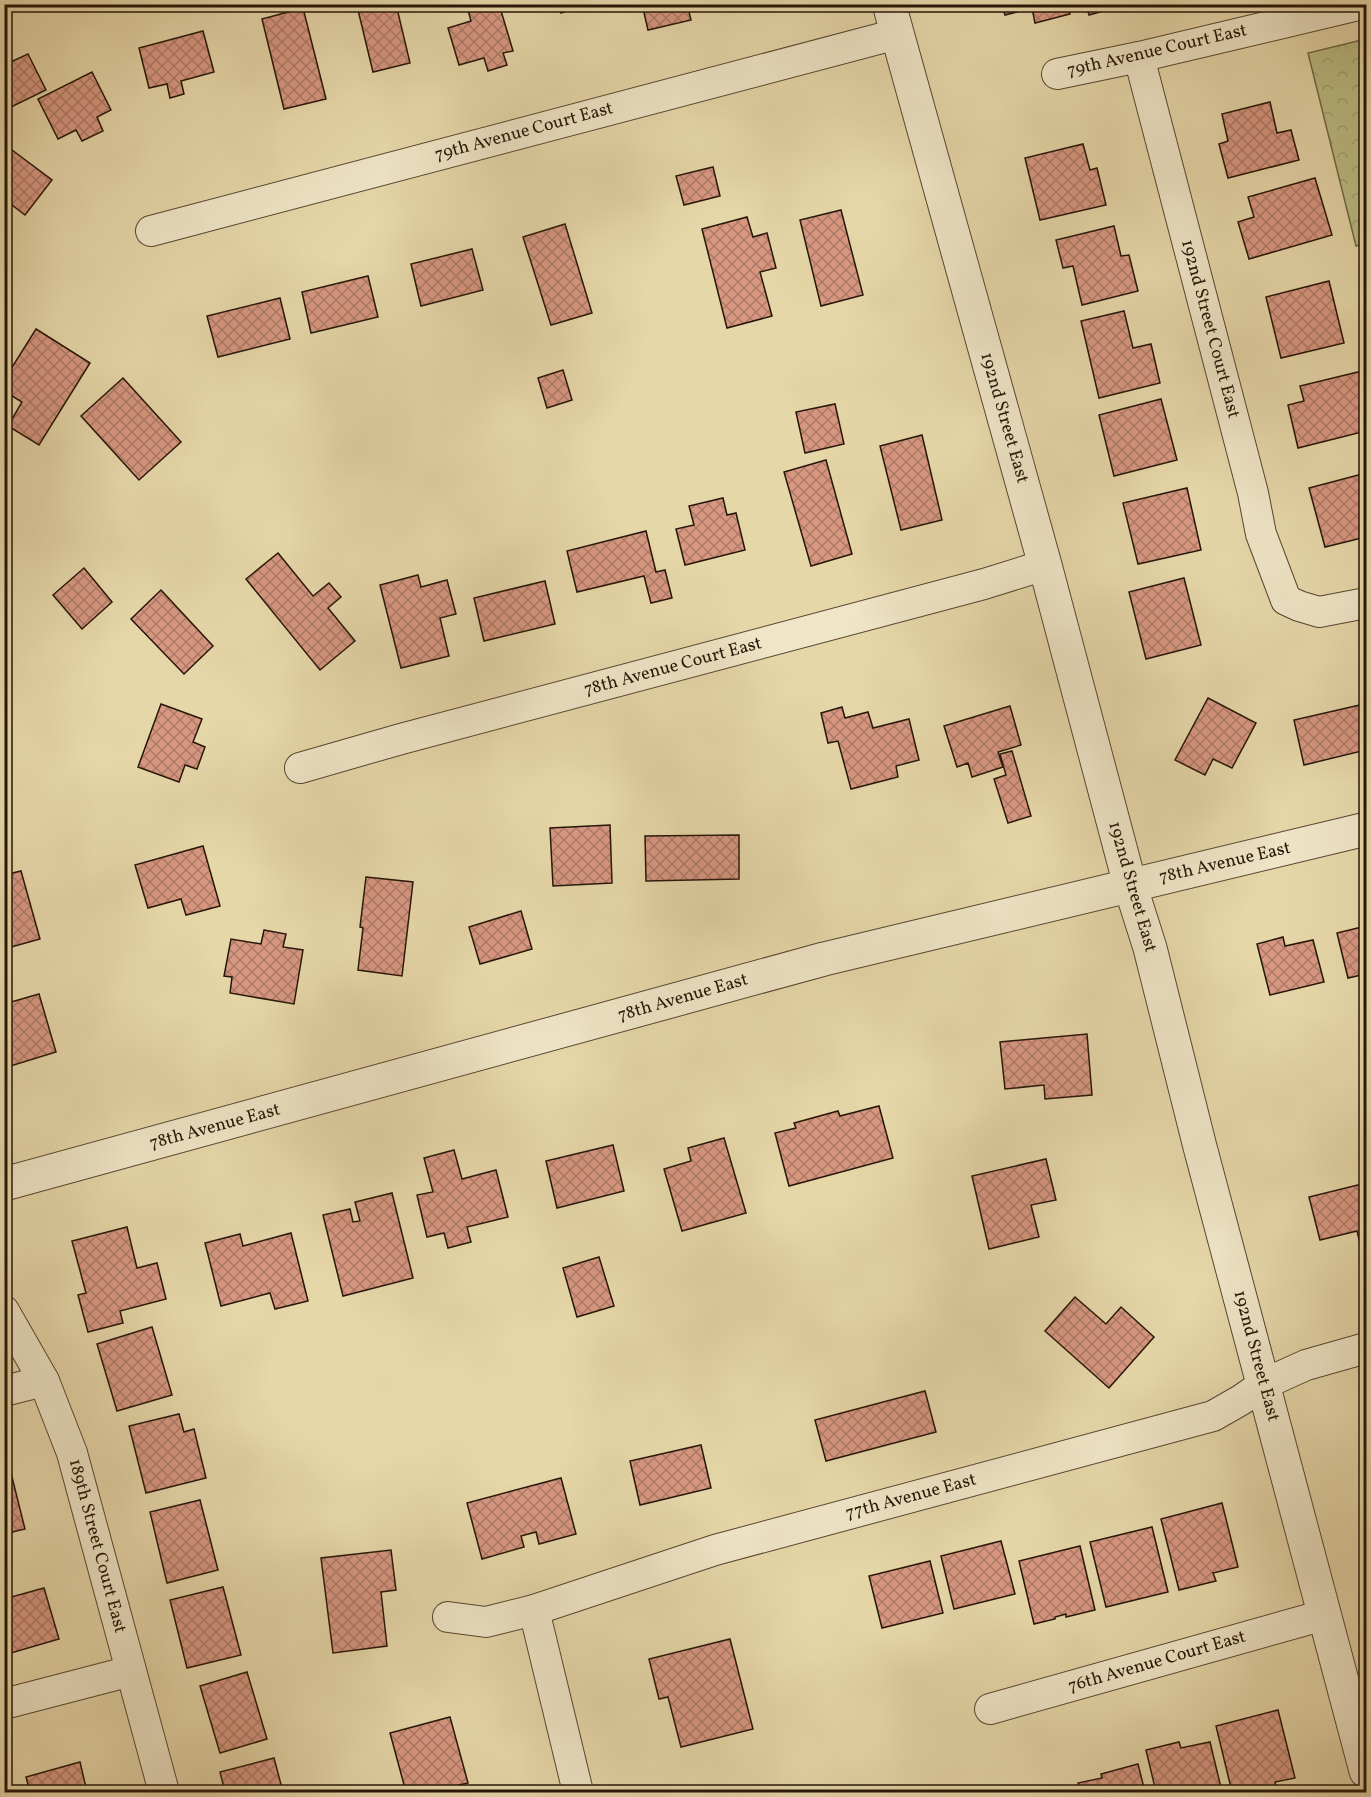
<svg xmlns="http://www.w3.org/2000/svg" width="1371" height="1797" font-family="Vollkorn,serif">
<style>
.park{fill:url(#park-crowns);stroke:#716946;stroke-width:1.5}
.building{fill:url(#building-cross-hatch);stroke:#261608;stroke-width:1.5}
.lines{fill:none;stroke-linecap:round;stroke-linejoin:round}
.minor-casing{stroke:#564630;stroke-width:32}
.tertiary-casing{stroke:#564630;stroke-width:35}
.minor{stroke:#efe5c7;stroke-width:30}
.tertiary{stroke:#efe5c7;stroke-width:33}
.labels{text-anchor:middle;dominant-baseline:central;stroke-width:4.5;stroke-linejoin:round;paint-order:stroke}
.street-label{font-size:18px;fill:#261608;stroke:#efe5c7}
</style>
<defs>
<pattern id="park-crowns" width="20" height="18" patternUnits="userSpaceOnUse" patternTransform="scale(1.5)"><rect width="20" height="18" fill="#bcbc84"/><path d="M2 6a3 3 0 1 1 6 0M12 15a3 3 0 1 1 6 0" fill="none" stroke="#a1a170"/></pattern>
<pattern id="building-cross-hatch" width="8" height="8" patternUnits="userSpaceOnUse" patternTransform="scale(1.5)"><rect width="8" height="8" fill="#d79781"/><path d="M0 0l8 8M0 8l8-8" fill="none" stroke="#ae7a68"/></pattern>
</defs>
<rect width="100%" height="100%" fill="#e6d7a9"/>
<filter id="stains"><feTurbulence type="fractalNoise" baseFrequency=".00333" numOctaves="4"/><feColorMatrix values="0 0 0 0 .2 0 0 0 0 .09 0 0 0 0 .02 0 0 0 .5 -.17"/></filter>
<radialGradient id="worn" r=".72"><stop offset=".6" stop-color="#630" stop-opacity="0"/><stop offset="1" stop-color="#630" stop-opacity=".3"/></radialGradient>
<polygon class="park" points="1366,39 1366,243 1356,246 1308,53"/>
<g class="building">
<polygon points="382,4 396,4 410,63 373,72 358,10"/>
<polygon points="488,4 499,4 513,51 503,53 507,65 488,71 484,58 459,65 448,28 471,21 468,10"/>
<polygon points="559,4 588,4 561,13"/>
<polygon points="642,4 687,4 691,20 648,30"/>
<polygon points="1002,4 1067,4 1070,14 1035,23 1032,8 1005,15"/>
<polygon points="1086,4 1128,4 1089,15"/>
<polygon points="303,8 326,99 284,109 262,19"/>
<polygon points="203,31 214,72 181,81 184,94 170,98 167,84 149,88 139,48"/>
<polygon points="28,54 46,90 9,108 4,99 4,65"/>
<polygon points="92,72 111,110 97,117 103,131 82,141 76,130 58,139 38,99"/>
<polygon points="1270,102 1277,133 1291,130 1299,160 1228,178 1219,144 1228,141 1222,114"/>
<polygon points="4,144 52,180 25,215 4,199"/>
<polygon points="1083,144 1090,170 1097,168 1106,205 1040,220 1025,158"/>
<polygon points="713,167 720,196 684,205 676,176"/>
<polygon points="1315,178 1332,235 1249,259 1238,222 1254,217 1248,197"/>
<polygon points="841,210 863,295 821,306 800,220"/>
<polygon points="747,217 753,237 767,233 776,268 760,272 772,316 727,328 702,229"/>
<polygon points="565,224 592,313 551,325 523,237"/>
<polygon points="1114,226 1121,256 1129,255 1138,291 1082,305 1073,266 1063,268 1056,240"/>
<polygon points="472,249 483,290 421,306 411,264"/>
<polygon points="368,276 378,317 311,333 302,292"/>
<polygon points="1329,281 1344,343 1281,358 1266,297"/>
<polygon points="280,298 290,339 218,357 207,316"/>
<polygon points="1124,311 1133,348 1151,344 1160,383 1099,398 1081,321"/>
<polygon points="36,329 90,363 39,445 8,426 22,402 4,391 4,380"/>
<polygon points="563,370 572,400 547,408 538,378"/>
<polygon points="1366,370 1366,431 1298,448 1288,405 1304,401 1300,386"/>
<polygon points="123,378 181,442 139,480 81,416"/>
<polygon points="1161,399 1177,460 1114,476 1099,415"/>
<polygon points="835,404 844,444 805,453 796,412"/>
<polygon points="922,435 942,520 901,530 880,446"/>
<polygon points="826,460 852,554 811,566 784,472"/>
<polygon points="1366,473 1366,537 1325,547 1309,488"/>
<polygon points="1187,488 1201,550 1138,564 1123,503"/>
<polygon points="723,498 727,515 736,513 745,550 685,565 676,529 694,525 689,506"/>
<polygon points="646,531 656,572 665,570 672,598 651,603 644,576 577,592 567,551"/>
<polygon points="278,553 313,596 329,583 341,597 328,608 355,641 320,670 246,579"/>
<polygon points="84,568 112,602 82,629 53,595"/>
<polygon points="418,575 421,587 447,580 456,614 440,618 449,656 401,668 380,585"/>
<polygon points="1184,578 1201,645 1146,659 1129,592"/>
<polygon points="545,581 555,624 484,641 474,598"/>
<polygon points="161,590 213,646 184,674 131,619"/>
<polygon points="1208,698 1256,723 1232,768 1213,759 1205,775 1175,760"/>
<polygon points="161,704 202,719 193,742 205,747 197,769 185,765 179,782 138,767"/>
<polygon points="1360,705 1366,730 1366,750 1304,765 1294,720"/>
<polygon points="1010,706 1021,745 998,752 1003,767 972,777 968,763 957,767 944,726"/>
<polygon points="842,707 845,718 868,712 873,728 909,719 919,760 896,766 898,777 851,789 838,741 828,743 821,713"/>
<polygon points="1012,751 1031,816 1008,823 994,779 1006,775 1000,754"/>
<polygon points="610,825 612,883 553,886 550,828"/>
<polygon points="739,835 739,879 646,881 645,836"/>
<polygon points="203,846 220,906 186,915 181,899 148,908 135,865"/>
<polygon points="21,871 40,939 4,949 4,875"/>
<polygon points="366,877 413,882 402,976 358,970 363,928 360,927"/>
<polygon points="521,911 532,949 480,964 469,927"/>
<polygon points="1366,926 1366,974 1348,978 1337,933"/>
<polygon points="264,930 286,934 283,947 303,950 294,1004 230,993 232,977 224,976 231,939 261,944"/>
<polygon points="1283,937 1285,946 1313,940 1324,982 1270,995 1257,944"/>
<polygon points="39,994 56,1052 4,1068 4,1004"/>
<polygon points="1087,1034 1092,1095 1045,1099 1044,1085 1005,1089 1000,1042"/>
<polygon points="879,1106 893,1158 789,1186 775,1133 796,1128 794,1123 838,1111 840,1116"/>
<polygon points="724,1138 746,1213 682,1231 664,1169 691,1161 688,1148"/>
<polygon points="613,1145 624,1191 557,1208 546,1161"/>
<polygon points="454,1150 462,1179 496,1170 508,1217 467,1227 471,1242 448,1248 444,1233 427,1237 417,1195 433,1192 424,1158"/>
<polygon points="1046,1159 1056,1200 1031,1205 1039,1237 989,1249 972,1176"/>
<polygon points="1366,1183 1366,1268 1357,1231 1320,1240 1309,1197"/>
<polygon points="392,1193 413,1278 343,1296 323,1215 350,1209 353,1222 360,1221 355,1202"/>
<polygon points="127,1227 137,1268 157,1263 166,1299 120,1311 123,1323 88,1332 78,1295 86,1293 72,1241"/>
<polygon points="291,1233 308,1301 275,1309 270,1293 221,1306 205,1243 240,1234 243,1246"/>
<polygon points="599,1257 614,1306 577,1317 563,1268"/>
<polygon points="1075,1297 1106,1324 1121,1307 1154,1337 1109,1388 1045,1331"/>
<polygon points="152,1327 172,1395 117,1411 97,1344"/>
<polygon points="925,1391 936,1432 826,1461 815,1420"/>
<polygon points="179,1414 184,1432 194,1429 206,1478 146,1493 129,1426"/>
<polygon points="701,1445 711,1488 640,1505 630,1461"/>
<polygon points="10,1469 25,1529 4,1534 4,1470"/>
<polygon points="561,1478 576,1534 539,1544 536,1532 521,1536 524,1547 482,1559 467,1503"/>
<polygon points="1366,1488 1366,1517 1360,1490"/>
<polygon points="200,1500 218,1570 167,1583 150,1512"/>
<polygon points="1222,1503 1238,1567 1213,1573 1216,1581 1179,1590 1161,1519"/>
<polygon points="1152,1527 1168,1592 1106,1607 1090,1542"/>
<polygon points="1001,1541 1015,1594 954,1609 941,1556"/>
<polygon points="1080,1546 1095,1610 1066,1617 1066,1614 1055,1617 1055,1619 1034,1624 1019,1561"/>
<polygon points="391,1550 396,1590 381,1592 387,1646 333,1653 321,1558"/>
<polygon points="930,1561 943,1613 882,1628 869,1576"/>
<polygon points="223,1587 241,1655 187,1668 170,1600"/>
<polygon points="44,1588 59,1639 4,1655 4,1599"/>
<polygon points="730,1639 753,1729 681,1747 668,1697 659,1699 649,1659"/>
<polygon points="247,1672 267,1739 220,1753 200,1686"/>
<polygon points="1278,1710 1295,1778 1275,1782 1276,1789 1262,1792 1254,1792 1254,1790 1232,1792 1216,1726"/>
<polygon points="450,1717 468,1783 430,1792 406,1792 390,1733"/>
<polygon points="1179,1742 1181,1748 1210,1742 1222,1792 1156,1792 1146,1750"/>
<polygon points="274,1758 283,1792 225,1792 220,1772"/>
<polygon points="80,1762 87,1792 30,1792 26,1777"/>
<polygon points="1138,1764 1145,1792 1080,1792 1078,1783 1102,1778 1101,1774"/>
</g>
<g class="lines">
<g class="minor-casing">
<g id="minor">
<polyline points="1139,57 1253,493 1261,534 1286,600 1299,606 1319,612 1366,603"/>
<polyline points="1057,74 1139,57 1363,4"/>
<polyline points="151,231 897,34"/>
<polyline points="300,768 401,739 984,584 1045,565"/>
<polyline points="4,1311 44,1381 72,1453 164,1792"/>
<polyline points="4,1391 44,1381"/>
<polyline points="534,1610 578,1792"/>
<polyline points="448,1617 486,1622 534,1610 715,1550 1213,1416 1241,1400 1264,1384 1306,1365 1366,1348"/>
<polyline points="4,1704 131,1671"/>
<polyline points="990,1709 1324,1615"/>
</g>
</g>
<g class="tertiary-casing">
<g id="tertiary">
<polyline points="889,4 1045,565 1130,885 1150,948 1200,1147 1366,1771"/>
<polyline points="4,1184 824,959 1366,829"/>
</g>
</g>
<use href="#minor" class="minor"/>
<use href="#tertiary" class="tertiary"/>
</g>
<g class="labels">
<g class="street-label">
<text transform="translate(1157 51) rotate(-13)">79th Avenue Court East</text>
<text transform="translate(524 132) rotate(-15)">79th Avenue Court East</text>
<text transform="translate(1210 329) rotate(75)">192nd Street Court East</text>
<text transform="translate(1004 418) rotate(74)">192nd Street East</text>
<text transform="translate(673 667) rotate(-15)">78th Avenue Court East</text>
<text transform="translate(1225 863) rotate(-13)">78th Avenue East</text>
<text transform="translate(1132 887) rotate(74)">192nd Street East</text>
<text transform="translate(683 998) rotate(-16)">78th Avenue East</text>
<text transform="translate(215 1127) rotate(-15)">78th Avenue East</text>
<text transform="translate(1256 1356) rotate(75)">192nd Street East</text>
<text transform="translate(911 1497) rotate(-15)">77th Avenue East</text>
<text transform="translate(97 1546) rotate(75)">189th Street Court East</text>
<text transform="translate(1157 1662) rotate(-16)">76th Avenue Court East</text>
</g>
</g>
<rect width="1371" height="1797" fill="none" stroke="#e6d7a9" stroke-width="24"/>
<rect x="6" y="6" width="1359" height="1785" fill="none" stroke="#261608" stroke-width="3"/>
<rect x="12" y="12" width="1347" height="1773" fill="none" stroke="#261608" stroke-width="1.5"/>
<rect width="100%" height="100%" filter="url(#stains)"/>
<rect width="100%" height="100%" fill="url(#worn)"/>
</svg>
